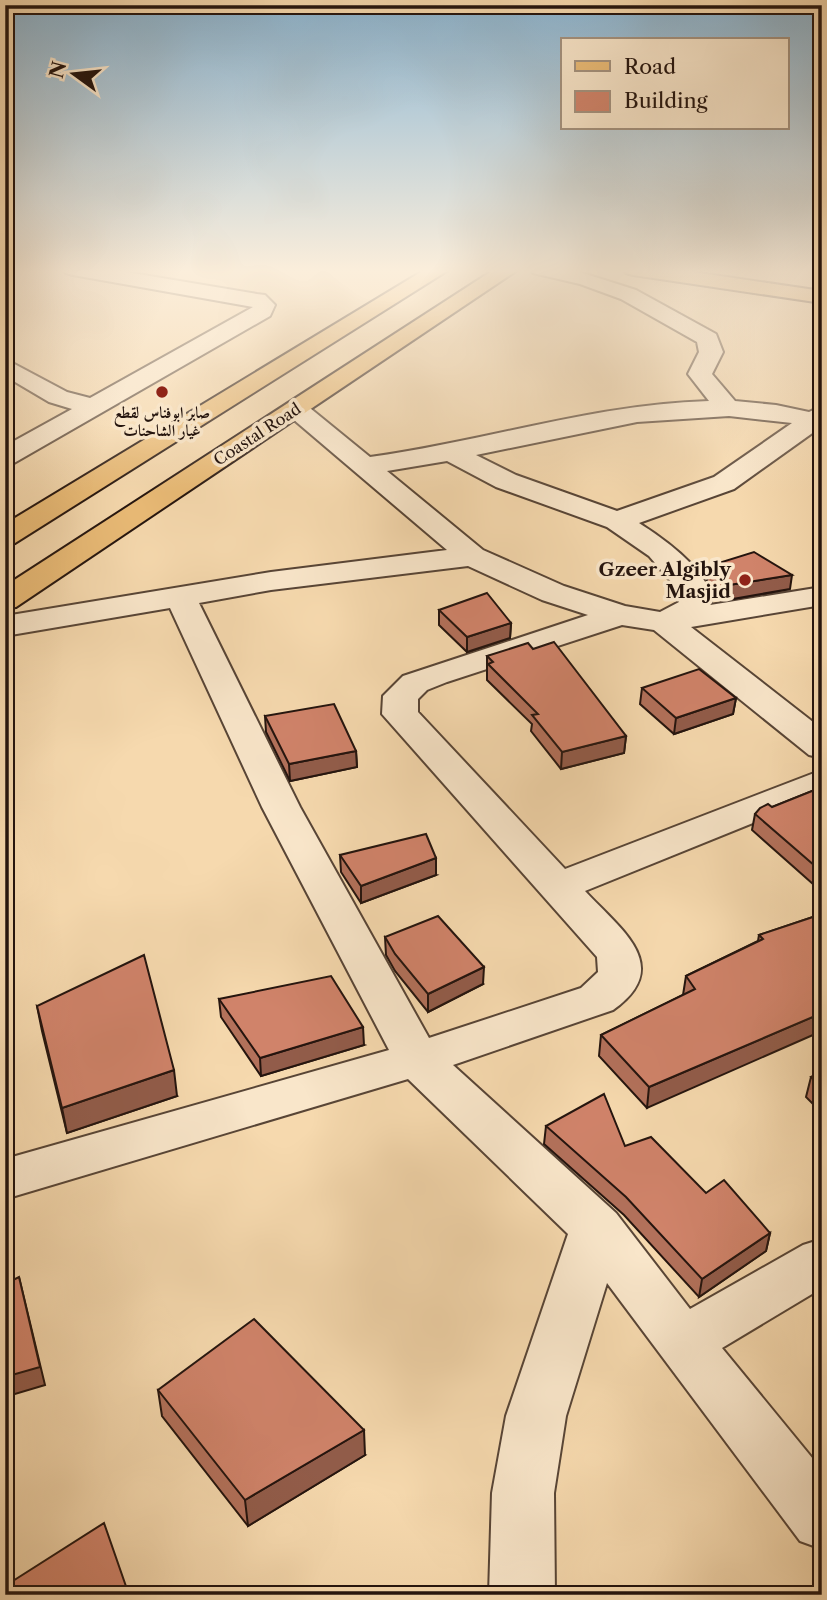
<svg xmlns="http://www.w3.org/2000/svg" width="827" height="1600" font-family="'Libre Caslon Text',Amiri,serif">
<style>
.lines{fill:none;stroke-linecap:round;stroke-linejoin:round}
.minor-casing{stroke:#584536;stroke-width:4}
.major-casing{stroke:#24140e;stroke-width:4}
.highway-casing{stroke:#24140e;stroke-width:4}
.minor{fill:#f9e6ca;fill-rule:evenodd}
.major{fill:#ebbc77;fill-rule:evenodd}
.highway{fill:#ebbc77;fill-rule:evenodd}
.wall{fill:#b3715b;stroke:#24140e;stroke-width:2}
.shaded-wall{fill:#925c4a;stroke:#24140e;stroke-width:2}
.building{fill:#d0836a;stroke:#24140e;stroke-width:2}
.poi-dot{fill:#8f2418;stroke:#f9e6ca;stroke-width:2.5}
.labels{text-anchor:middle;dominant-baseline:central;stroke-width:7;stroke-linejoin:round;paint-order:stroke}
.far-poi-label{font-size:16px;font-weight:bold;fill:#24140e;stroke:#f9e6ca}
.far-street-label{font-size:16px;fill:#24140e;stroke:#f9e6ca}
.poi-label{font-size:19px;font-weight:bold;fill:#24140e;stroke:#f9e6ca;text-anchor:end}
</style>
<rect width="100%" height="100%" fill="#f6d9ae"/>
<filter id="stains"><feTurbulence type="fractalNoise" baseFrequency=".00286" numOctaves="4"/><feColorMatrix values="0 0 0 0 .2 0 0 0 0 .09 0 0 0 0 .02 0 0 0 .5 -.17"/></filter>
<radialGradient id="worn" r=".72"><stop offset=".6" stop-color="#630" stop-opacity="0"/><stop offset="1" stop-color="#630" stop-opacity=".3"/></radialGradient>
<g class="lines">
<g class="minor-casing">
<g id="minor">
<polygon points="63,269 108,269 257,294 265,295 275,305 270,316 14,463 5,465 5,446 72,409 49,402 5,376 5,359 67,392 90,398 253,307 73,275 66,273"/>
<path d="M530,269H570L636,290L716,334L723,352L712,374L735,401L776,405L809,412L822,406V430L818,429L734,489L639,523C664,539 705,568 712,598L710,605L822,587V605L691,627L822,729V758L809,755L654,630L622,625L447,682L427,690L418,699V712L565,869L822,770V795L585,891C620,929 675,966 613,1010L453,1065L616,1213L690,1309L803,1245L822,1239V1288L722,1348L822,1470V1549L800,1541L607,1283L566,1416L554,1493L555,1595H489L492,1493L506,1416L568,1234L408,1079L5,1199V1159L389,1050L262,807L170,608L5,636V616L271,572L447,550L287,414L283,409L287,404L296,401L305,404L370,457C483,442 594,404 709,401L688,374L699,352L697,342L621,299L580,284L533,273ZM729,416L792,423L714,477L617,511L516,475L476,455L637,422ZM447,461L496,487L607,527L649,556L679,591V602L660,612L625,606L564,586L483,550L387,471ZM468,566L542,600L588,615L403,676L383,696L382,714L597,957L598,972L581,988L429,1038L300,807L199,603L271,590Z"/>
</g>
</g>
<g class="major-casing">
<polygon id="major" points="623,269 673,269 822,291 822,303 633,275 626,273"/>
</g>
<g class="highway-casing">
<g id="highway">
<polygon points="426,269 450,269 15,543 5,546 5,524"/>
<polygon points="495,269 519,269 16,607 5,609 5,586"/>
</g>
</g>
<use href="#minor" class="minor"/>
<use href="#major" class="major"/>
<use href="#highway" class="highway"/>
</g>
<g class="wall">
<polygon points="709,566 790,589 727,600 712,590 707,581"/>
<polygon points="439,610 511,623 510,638 467,652 439,625"/>
<polygon points="533,649 626,736 624,753 561,769 531,731 532,724 487,680 487,656"/>
<polygon points="642,688 736,698 733,714 674,734 640,704"/>
<polygon points="265,716 356,751 357,767 290,781 266,732"/>
<polygon points="822,787 822,892 752,830 755,814"/>
<polygon points="340,855 436,875 361,903 341,872"/>
<polygon points="822,914 647,1108 599,1056 601,1035 683,995 686,976 758,941 759,935"/>
<polygon points="385,937 483,984 428,1012 395,971 386,955"/>
<polygon points="219,999 364,1045 261,1076 221,1017"/>
<polygon points="37,1006 177,1096 67,1133 42,1031"/>
<polygon points="822,1073 822,1113 806,1097 811,1077"/>
<polygon points="546,1126 625,1146 706,1193 770,1233 766,1251 699,1297 624,1215 544,1144"/>
<polygon points="158,1390 365,1455 248,1526 162,1416"/>
</g>
<g class="shaded-wall">
<polygon points="792,575 790,589 727,600 729,585"/>
<polygon points="511,623 510,638 467,652 467,637"/>
<polygon points="736,698 733,714 674,734 676,718"/>
<polygon points="626,736 624,753 561,769 562,752"/>
<polygon points="356,751 357,767 290,781 289,764"/>
<polygon points="436,858 436,875 361,903 361,886"/>
<polygon points="484,967 483,984 428,1012 428,994"/>
<polygon points="822,1013 822,1031 647,1108 649,1087"/>
<polygon points="363,1027 364,1045 261,1076 260,1058"/>
<polygon points="174,1070 177,1096 67,1133 62,1108"/>
<polygon points="770,1233 766,1251 699,1297 702,1279"/>
<polygon points="19,1277 45,1385 5,1397 5,1377"/>
<polygon points="364,1430 365,1455 248,1526 245,1500"/>
</g>
<g class="building">
<polygon points="754,552 792,575 729,585 714,575 709,566"/>
<polygon points="487,593 511,623 467,637 439,610"/>
<polygon points="554,642 626,736 562,752 532,715 538,714 488,664 493,662 487,656 528,643 533,649"/>
<polygon points="699,669 736,698 676,718 642,688"/>
<polygon points="334,704 356,751 289,764 265,716"/>
<polygon points="822,787 822,872 755,814 760,808 768,804 772,807"/>
<polygon points="426,834 436,858 361,886 340,855"/>
<polygon points="822,914 822,1013 649,1087 601,1035 695,989 686,976 763,939 759,935"/>
<polygon points="438,916 484,967 428,994 395,954 385,937"/>
<polygon points="144,955 174,1070 62,1108 37,1006"/>
<polygon points="331,976 363,1027 260,1058 219,999"/>
<polygon points="822,1073 822,1088 811,1077"/>
<polygon points="604,1094 625,1146 651,1137 706,1193 724,1180 770,1233 702,1279 626,1197 546,1126"/>
<polygon points="19,1277 40,1367 5,1377 5,1284"/>
<polygon points="254,1319 364,1430 245,1500 158,1390"/>
<polygon points="104,1523 129,1595 5,1595 5,1586"/>
</g>
<linearGradient id="sky" x2="0" y2="1"><stop stop-color="#8bb6d4"/><stop offset="0.55" stop-color="#fbeedb"/><stop offset="1" stop-color="#fbeedb" stop-opacity="0"/></linearGradient>
<rect width="827" height="493" fill="url(#sky)"/>
<g class="poi-dot">
<circle cx="162" cy="392" r="7"/>
<circle cx="745" cy="580" r="7"/>
</g>
<g class="labels">
<g class="far-poi-label">
<text x="162" y="412">صابر ابوفناس لقطع<tspan x="162" dy="18">غيار الشاحنات</tspan></text>
</g>
<g class="far-street-label">
<text transform="translate(257 434) rotate(-33)">Coastal Road</text>
</g>
<g class="poi-label">
<text x="731" y="569">Gzeer Algibly<tspan x="731" dy="22">Masjid</tspan></text>
</g>
</g>
<rect width="827" height="1600" fill="none" stroke="#f6d9ae" stroke-width="28"/>
<rect x="7" y="7" width="813" height="1586" fill="none" stroke="#24140e" stroke-width="3.5"/>
<rect x="14" y="14" width="799" height="1572" fill="none" stroke="#24140e" stroke-width="2"/>
<rect x="561" y="38" width="228" height="91" fill="#f9e6ca" stroke="#a4927f" stroke-width="2"/>
<rect x="575" y="61" width="35" height="10" fill="#ebbc77" stroke="#a4927f" stroke-width="2"/>
<text x="624" y="74" font-size="21" fill="#24140e">Road</text>
<rect x="575" y="91" width="35" height="21" fill="#d0836a" stroke="#a4927f" stroke-width="2"/>
<text x="624" y="108" font-size="21" fill="#24140e">Building</text>
<g transform="translate(74 74) rotate(285)" stroke="#f9e6ca" stroke-width="5" paint-order="stroke">
<path d="M0-5L12 26L0 18L-12 26Z" fill="#24140e"/>
<text y="-10" font-size="19" font-weight="bold" text-anchor="middle" fill="#24140e">N</text>
</g>
<rect width="100%" height="100%" filter="url(#stains)"/>
<rect width="100%" height="100%" fill="url(#worn)"/>
</svg>
